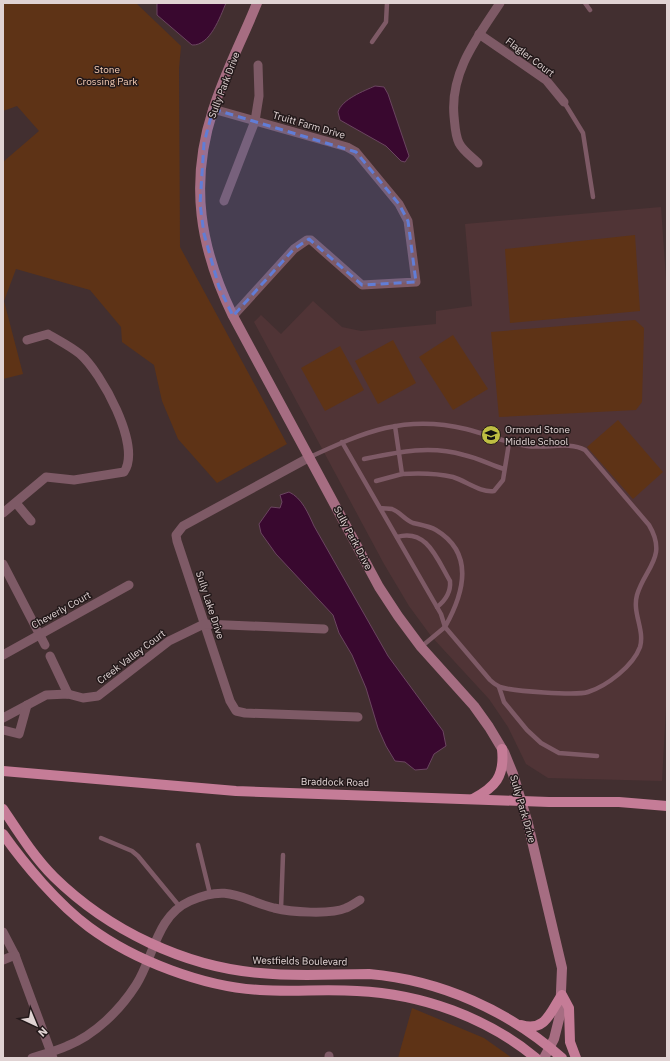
<svg xmlns="http://www.w3.org/2000/svg" width="670" height="1061" font-family="'IBM Plex Sans',sans-serif">
<style>
.built{fill:#503436}
.green{fill:#5e3316}
.water{fill:#39082f;stroke:#6b4560}
.lines{fill:none;stroke-linecap:round;stroke-linejoin:round}
.lane{stroke:#7e5a66;stroke-width:4.5}
.street{stroke:#7e5a66;stroke-width:9}
.secondary{stroke:#a66d82;stroke-width:10}
.primary{stroke:#c57c97;stroke-width:10}
.marked{fill:#617dd6;fill-opacity:0.2;stroke:#617dd6;stroke-width:3;stroke-dasharray:8 5;stroke-linejoin:round}
.labels{text-anchor:middle;dominant-baseline:central;stroke-width:3;stroke-linejoin:round;paint-order:stroke}
.street-label{font-size:10px;fill:#e0d3d3;stroke:#23191a}
.park-label{font-size:10px;fill:#f7ceb5;stroke:#23191a}
.poi-label{font-size:10px;fill:#e0d3d3;stroke:#23191a;text-anchor:start}
</style>
<rect width="100%" height="100%" fill="#422f30"/>
<polygon class="built" points="661,207 667,293 667,689 662,781 548,778 526,764 508,727 489,699 431,636 409,606 384,564 254,322 261,315 281,334 313,301 342,327 361,331 436,324 436,311 472,306 465,224"/>
<g class="green">
<polygon points="3,3 136,3 181,46 179,69 180,247 287,444 217,483 178,439 162,401 154,365 122,342 121,327 90,290 16,269 4,301 23,374 3,379 3,162 39,131 17,106 3,111"/>
<polygon points="635,235 640,311 510,323 505,249"/>
<polygon points="635,320 644,328 642,402 636,410 499,417 491,332"/>
<polygon points="453,335 488,389 453,410 419,357"/>
<polygon points="393,340 416,383 378,404 355,361"/>
<polygon points="340,346 364,390 325,411 301,368"/>
<polygon points="618,420 663,472 633,499 587,447"/>
<polygon points="412,1008 484,1038 512,1058 398,1058"/>
</g>
<g class="water">
<path d="M157,3H226C220,17 210,46 192,45L157,15Z"/>
<path d="M375,86L384,87L388,94L409,156L405,162L401,161L386,146L340,120L338,112C342,99 364,91 375,86Z"/>
<path d="M289,492C302,498 308,513 314,526L388,656L443,731L446,746L434,754L427,769L415,770L405,762L395,761L386,746L378,728L366,688L352,655L339,633L333,615L276,554L261,533L259,524L271,507L280,508L282,502L280,495Z"/>
</g>
<g class="lines">
<g class="lane">
<polyline points="585,3 590,10"/>
<polyline points="372,42 386,22 387,3"/>
<polyline points="564,102 583,133 593,197"/>
<path d="M342,442L441,614L445,627C463,595 476,554 436,530C429,526 421,525 413,523C405,520 400,512 392,509C388,508 384,509 380,508"/>
<path d="M310,457C364,432 405,414 466,429C487,434 506,443 527,446C545,449 569,441 585,450L649,525C668,557 645,568 637,595C632,613 645,630 640,647C633,666 607,686 588,692C576,696 512,691 500,687C496,685 493,683 490,680L445,627L421,647"/>
<path d="M364,459C398,452 430,445 464,455C478,458 491,465 504,469"/>
<path d="M402,474C419,473 436,473 453,477C466,481 481,493 494,491L503,480L509,443"/>
<polyline points="376,481 402,474 395,426"/>
<path d="M397,537C427,528 437,559 450,581C451,592 446,600 437,607"/>
<polyline points="499,687 504,702 527,730 541,743 559,753 597,756"/>
<polyline points="101,838 132,851 138,856 180,907"/>
<polyline points="198,845 210,894"/>
<polyline points="281,909 283,855"/>
</g>
<g class="street">
<polyline points="479,34 546,80 564,102"/>
<polyline points="213,109 347,147 356,152 399,204 408,221 416,282 362,285 311,240 307,240 294,249 233,316"/>
<path d="M478,163C472,157 463,151 459,143C455,135 455,125 454,116C450,72 477,38 500,3"/>
<polyline points="224,201 255,121 259,96 258,65"/>
<polyline points="310,457 183,526 176,535 177,541 230,701 236,711 245,713 358,717"/>
<polyline points="16,503 31,521"/>
<path d="M3,513L46,477L74,480L124,472C142,446 101,372 80,354C70,346 58,340 48,334L27,340"/>
<polyline points="3,564 45,645"/>
<polyline points="3,655 129,585"/>
<polyline points="50,656 68,694"/>
<polyline points="3,718 46,695 68,694 83,698 98,696 169,641 204,624 324,629"/>
<polyline points="3,730 19,734 27,705"/>
<polyline points="3,932 15,955 53,1058"/>
<polyline points="3,960 15,955"/>
<path d="M32,1058C44,1054 56,1051 67,1046C95,1035 120,1010 136,985C154,957 156,916 190,901C229,884 240,899 274,908C291,912 330,915 346,908C351,906 355,903 360,900"/>
<polyline points="329,1058 329,1056"/>
</g>
<path class="secondary" d="M257,3C243,38 224,74 213,110C189,184 200,248 233,316L379,587L398,616L421,647L474,706L489,727L504,752L513,774L528,824L562,968L560,1015L554,1039L544,1058"/>
<g class="primary">
<polyline points="3,771 236,791 549,802 619,802 667,806"/>
<path d="M473,799C495,787 505,777 502,749"/>
<path d="M3,809C19,833 34,857 54,877C108,930 185,967 260,973C296,977 333,974 369,974C441,980 509,1011 562,1058"/>
<path d="M3,834C25,865 58,904 89,927C135,961 204,987 260,990C293,992 325,989 357,991C422,994 486,1017 536,1058"/>
<path d="M521,1025C546,1033 551,1010 562,995L569,1008L570,1042L576,1058"/>
</g>
</g>
<path class="marked" d="M213,109L356,152L399,204L408,221L416,282L362,285L309,239L294,249L233,316L219,287L204,234L200,204L204,143Z"/>
<defs>
<g id="school-disc" transform="scale(1)"><circle r="9.5" fill="#bebe42" stroke="#23191a"/><path d="M0-5L7-2L0 1L-7-2ZM-4 1L0 2.5L4 1V4Q0 6-4 4Z" fill="#111"/></g>
</defs>
<g fill-rule="evenodd">
<use href="#school-disc" x="491" y="435"/>
</g>
<g class="labels">
<g class="street-label">
<text transform="translate(530 57) rotate(37)">Flagler Court</text>
<text transform="translate(224 85) rotate(-69)">Sully Park Drive</text>
<text transform="translate(309 125) rotate(16)">Truitt Farm Drive</text>
<text transform="translate(353 538) rotate(62)">Sully Park Drive</text>
<text transform="translate(210 605) rotate(72)">Sully Lake Drive</text>
<text transform="translate(61 610) rotate(-29)">Cheverly Court</text>
<text transform="translate(131 657) rotate(-37)">Creek Valley Court</text>
<text transform="translate(335 782) rotate(1)">Braddock Road</text>
<text transform="translate(523 809) rotate(74)">Sully Park Drive</text>
<text transform="translate(300 961) rotate(1)">Westfields Boulevard</text>
</g>
<g class="park-label">
<text x="107" y="69">Stone<tspan x="107" dy="12">Crossing Park</tspan></text>
</g>
<g class="poi-label">
<text x="505" y="429">Ormond Stone<tspan x="505" dy="12">Middle School</tspan></text>
</g>
</g>
<rect width="670" height="1061" fill="none" stroke="#e0d3d3" stroke-width="8"/>
<g transform="translate(36 1025) rotate(136)" stroke="#23191a" stroke-width="3" paint-order="stroke">
<path d="M0-3L7 15L0 10L-7 15Z" fill="#e0d3d3"/>
<text y="-6" font-size="11" font-weight="bold" text-anchor="middle" fill="#e0d3d3">N</text>
</g>
</svg>
